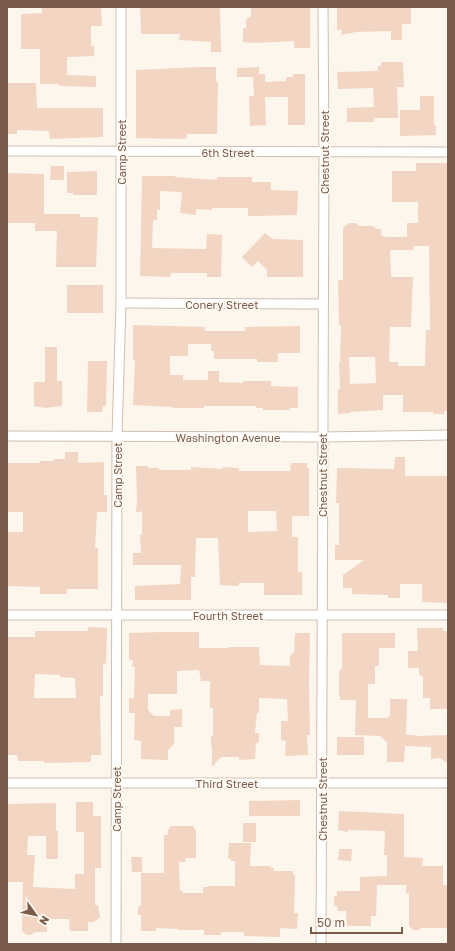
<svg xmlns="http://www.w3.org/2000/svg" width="455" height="951" font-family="'Golos Text',sans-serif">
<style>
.building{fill:#f3d5c3;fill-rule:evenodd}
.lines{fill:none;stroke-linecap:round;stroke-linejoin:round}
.minor-casing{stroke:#d1beb0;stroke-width:11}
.minor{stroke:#fff;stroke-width:9}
.labels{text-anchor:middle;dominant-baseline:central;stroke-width:3.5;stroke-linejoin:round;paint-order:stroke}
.street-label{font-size:11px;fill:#7a5c4d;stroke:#fffaf3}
</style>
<rect width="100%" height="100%" fill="#fdf6ec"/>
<g class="building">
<polygon points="42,7 101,7 102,26 91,26 91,46 94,46 94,56 67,57 67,75 96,76 96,87 59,86 59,84 40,84 40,49 21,49 21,14 42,13"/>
<polygon points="140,7 205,8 205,7 220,7 221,52 211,52 211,42 179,40 180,34 141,34"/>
<polygon points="251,7 310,7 310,48 294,48 294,41 255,43 243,42 243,28 246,28 246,20 251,16"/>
<polygon points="337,7 411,7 411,24 402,24 402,40 391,40 391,31 356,32 341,35 342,30 337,30"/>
<polygon points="381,62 403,62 404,87 397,87 398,118 374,118 374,122 347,122 347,108 374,107 373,88 338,89 337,72 378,71 378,66 381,66"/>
<polygon points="200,67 216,67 216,82 218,82 217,134 187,134 187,138 180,139 136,138 136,70"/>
<polygon points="259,67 259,74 265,74 265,82 286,81 286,77 293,77 293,74 305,74 305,125 288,125 288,97 265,97 266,125 250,126 249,96 254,96 253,77 237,77 237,68"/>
<polygon points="7,83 36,83 37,108 103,108 103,137 50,139 49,131 17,130 17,134 7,134"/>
<polygon points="420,96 434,96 434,125 436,125 436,135 400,136 400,110 420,110"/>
<path d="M416,163H448V411H444V414H433V412H403V395H383V410L350,412V413L338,414V389H340L339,362H340L341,325H339L338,280H343V228L349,223H356L359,226H373L376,229H381V235L385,237H407V223H418V202H392V171H416ZM414,246H429L430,330H426L425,366H398V362H389L390,327H411L413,277H391L390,250H413ZM349,357H375L376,383L350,384Z"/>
<polygon points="51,166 64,166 64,180 50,180"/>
<polygon points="97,171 97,195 73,195 73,193 67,193 67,172"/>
<polygon points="7,173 44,174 44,214 80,214 80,217 98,217 96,267 56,267 57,231 35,231 35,223 7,223"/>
<polygon points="142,176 175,176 175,177 217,180 217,177 252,177 252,182 271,182 271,190 298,191 297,215 248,216 248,208 212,208 212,210 196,209 196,215 180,213 182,192 160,191 160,210 157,210 157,220 153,220 152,248 206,249 207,234 222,235 221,277 207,277 207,273 171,273 170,277 140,276"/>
<polygon points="265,233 273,239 303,240 303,277 267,277 267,270 258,261 252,267 242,257"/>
<rect x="67" y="285" width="36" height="28"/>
<polygon points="133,325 205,327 205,331 245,331 245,327 300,326 300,353 278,353 278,362 257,362 257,359 214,359 214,351 211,351 211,344 188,344 188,356 170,356 170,375 183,375 183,380 208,380 208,371 219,371 219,382 243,383 243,381 271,381 271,386 298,387 298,408 290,408 290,410 263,410 263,408 256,408 256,406 204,406 204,408 173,408 173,407 133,405 135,360 133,360"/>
<polygon points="45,347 57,347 57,381 62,381 62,406 45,408 34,406 34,382 45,382"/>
<polygon points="88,361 107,361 106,406 103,406 102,412 87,412"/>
<polygon points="65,452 78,452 78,463 104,462 104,495 107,495 107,512 97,512 95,548 98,548 98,589 67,589 67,594 40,594 40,587 7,586 7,532 23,532 23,512 7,512 7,463 40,463 40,461 54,461 54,459 65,459"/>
<polygon points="395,457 405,457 405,476 448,476 448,603 422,602 422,584 400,584 400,598 388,598 388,595 352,594 352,588 343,588 343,575 364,560 335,560 335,545 339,545 339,503 336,503 337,468 394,469"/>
<path d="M291,463H307V468H309V516H292V537H298V572H302V595H264V583H239V586L220,585L218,538H196L195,577H191V600H135V586L180,584L181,565H133V553H141L140,535H142V512H136L137,501L136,466H148V468H159V470H191V467L223,469V467L239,468V471H290ZM248,511H276L277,531L248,532Z"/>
<path d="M88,627L107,628L106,664L103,663V696H100L101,755H91V762L44,763V761H18L17,755H7V637H35V631H88ZM35,674L60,675V677L75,678L76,698H34Z"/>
<polygon points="417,628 443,628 443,631 448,631 448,709 430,709 430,698 423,698 423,677 419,674 419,668 408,668 408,651 418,651"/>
<polygon points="162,632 199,632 199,648 229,648 229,647 259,647 260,665 290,666 290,656 294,652 295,633 310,633 309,681 310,735 307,735 308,755 285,756 286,741 281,740 281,721 288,721 287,699 259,698 259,713 257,713 255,733 259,733 259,742 256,743 255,759 239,760 239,757 221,757 212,767 212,747 211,747 211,736 213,736 213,708 210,708 210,681 201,681 199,670 177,671 177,694 148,694 148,710 154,716 170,716 170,710 182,709 182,727 174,727 174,744 168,750 168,760 141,759 141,741 134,740 135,713 129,713 129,698 134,698 135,667 132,667 133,660 129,660 129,633"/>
<polygon points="342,633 395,633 395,648 379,648 379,666 375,666 375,684 368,684 368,718 388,718 388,716 390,716 390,699 407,699 406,735 415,735 415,736 448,735 448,764 440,758 431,759 431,747 405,746 404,762 387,762 387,742 380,736 355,735 356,700 340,700 340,697 339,697 339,673 340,669 342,669"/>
<rect x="337" y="737" width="27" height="18"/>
<polygon points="300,800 300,816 249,816 249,801"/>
<polygon points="76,802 93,802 93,816 101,816 101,868 95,868 95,905 98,905 100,917 94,922 88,922 88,931 70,931 69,919 47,919 47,932 36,932 30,935 27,935 22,931 23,882 7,882 7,804 56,803 56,831 58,831 58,859 46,859 46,836 28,836 27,855 35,855 33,887 75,889 75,874 84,874 84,832 76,832"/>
<polygon points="339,811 404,814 404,857 423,858 422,866 443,866 443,885 448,885 448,928 420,928 419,930 413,930 409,926 409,893 406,893 406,885 377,885 376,916 371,916 371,926 347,926 346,911 338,911 337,906 334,906 334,896 337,896 337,891 360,891 360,877 387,876 387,855 384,855 385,831 348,830 348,832 338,830"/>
<rect x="243" y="823" width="13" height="19"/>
<polygon points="170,826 194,826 194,829 196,829 196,858 185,858 186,862 179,862 180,891 183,891 183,893 203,893 203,887 208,887 208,886 235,886 235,861 231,861 231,859 228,859 229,843 251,843 250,866 271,866 271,868 274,868 274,871 293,871 293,874 295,875 294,913 298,913 297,929 280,928 280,937 244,936 244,932 221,932 221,935 204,935 204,930 178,930 178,929 156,928 156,931 141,931 141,915 138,915 138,906 141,906 141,873 164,873 164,835 168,835 168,829 170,829"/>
<polygon points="339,849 352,849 351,861 338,860"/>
<polygon points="131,857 142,857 142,872 132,872"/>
</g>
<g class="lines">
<g class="minor-casing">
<g id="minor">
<polyline points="7,151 448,152"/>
<polyline points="121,303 323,304"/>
<polyline points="7,436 322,437 448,435"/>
<polyline points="7,615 448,615"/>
<polyline points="7,783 448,783"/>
<polyline points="116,944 117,436 121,303 121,7"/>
<polyline points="321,944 324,153 323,7"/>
</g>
</g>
<use href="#minor" class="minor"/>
</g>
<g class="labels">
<g class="street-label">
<text transform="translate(121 152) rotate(-90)">Camp Street</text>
<text x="228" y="152">6th Street</text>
<text transform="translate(324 152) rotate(-90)">Chestnut Street</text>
<text x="222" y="304">Conery Street</text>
<text x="228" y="437">Washington Avenue</text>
<text transform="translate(117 475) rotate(-90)">Camp Street</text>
<text transform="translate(322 475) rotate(-90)">Chestnut Street</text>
<text x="228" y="615">Fourth Street</text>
<text x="227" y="783">Third Street</text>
<text transform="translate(116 799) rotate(-90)">Camp Street</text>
<text transform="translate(322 799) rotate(-90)">Chestnut Street</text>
</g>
</g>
<rect width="455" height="951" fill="none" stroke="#7a5c4d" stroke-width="16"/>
<g transform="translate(36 915) rotate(123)" stroke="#fffaf3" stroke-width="3" paint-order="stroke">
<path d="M0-3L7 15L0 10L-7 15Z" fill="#7a5c4d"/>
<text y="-6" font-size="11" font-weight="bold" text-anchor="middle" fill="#7a5c4d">N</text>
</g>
<path d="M311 927v6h91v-6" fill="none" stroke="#7a5c4d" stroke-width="2"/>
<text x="317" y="927" font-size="12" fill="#7a5c4d" stroke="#fffaf3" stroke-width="3" paint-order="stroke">50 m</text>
</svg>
